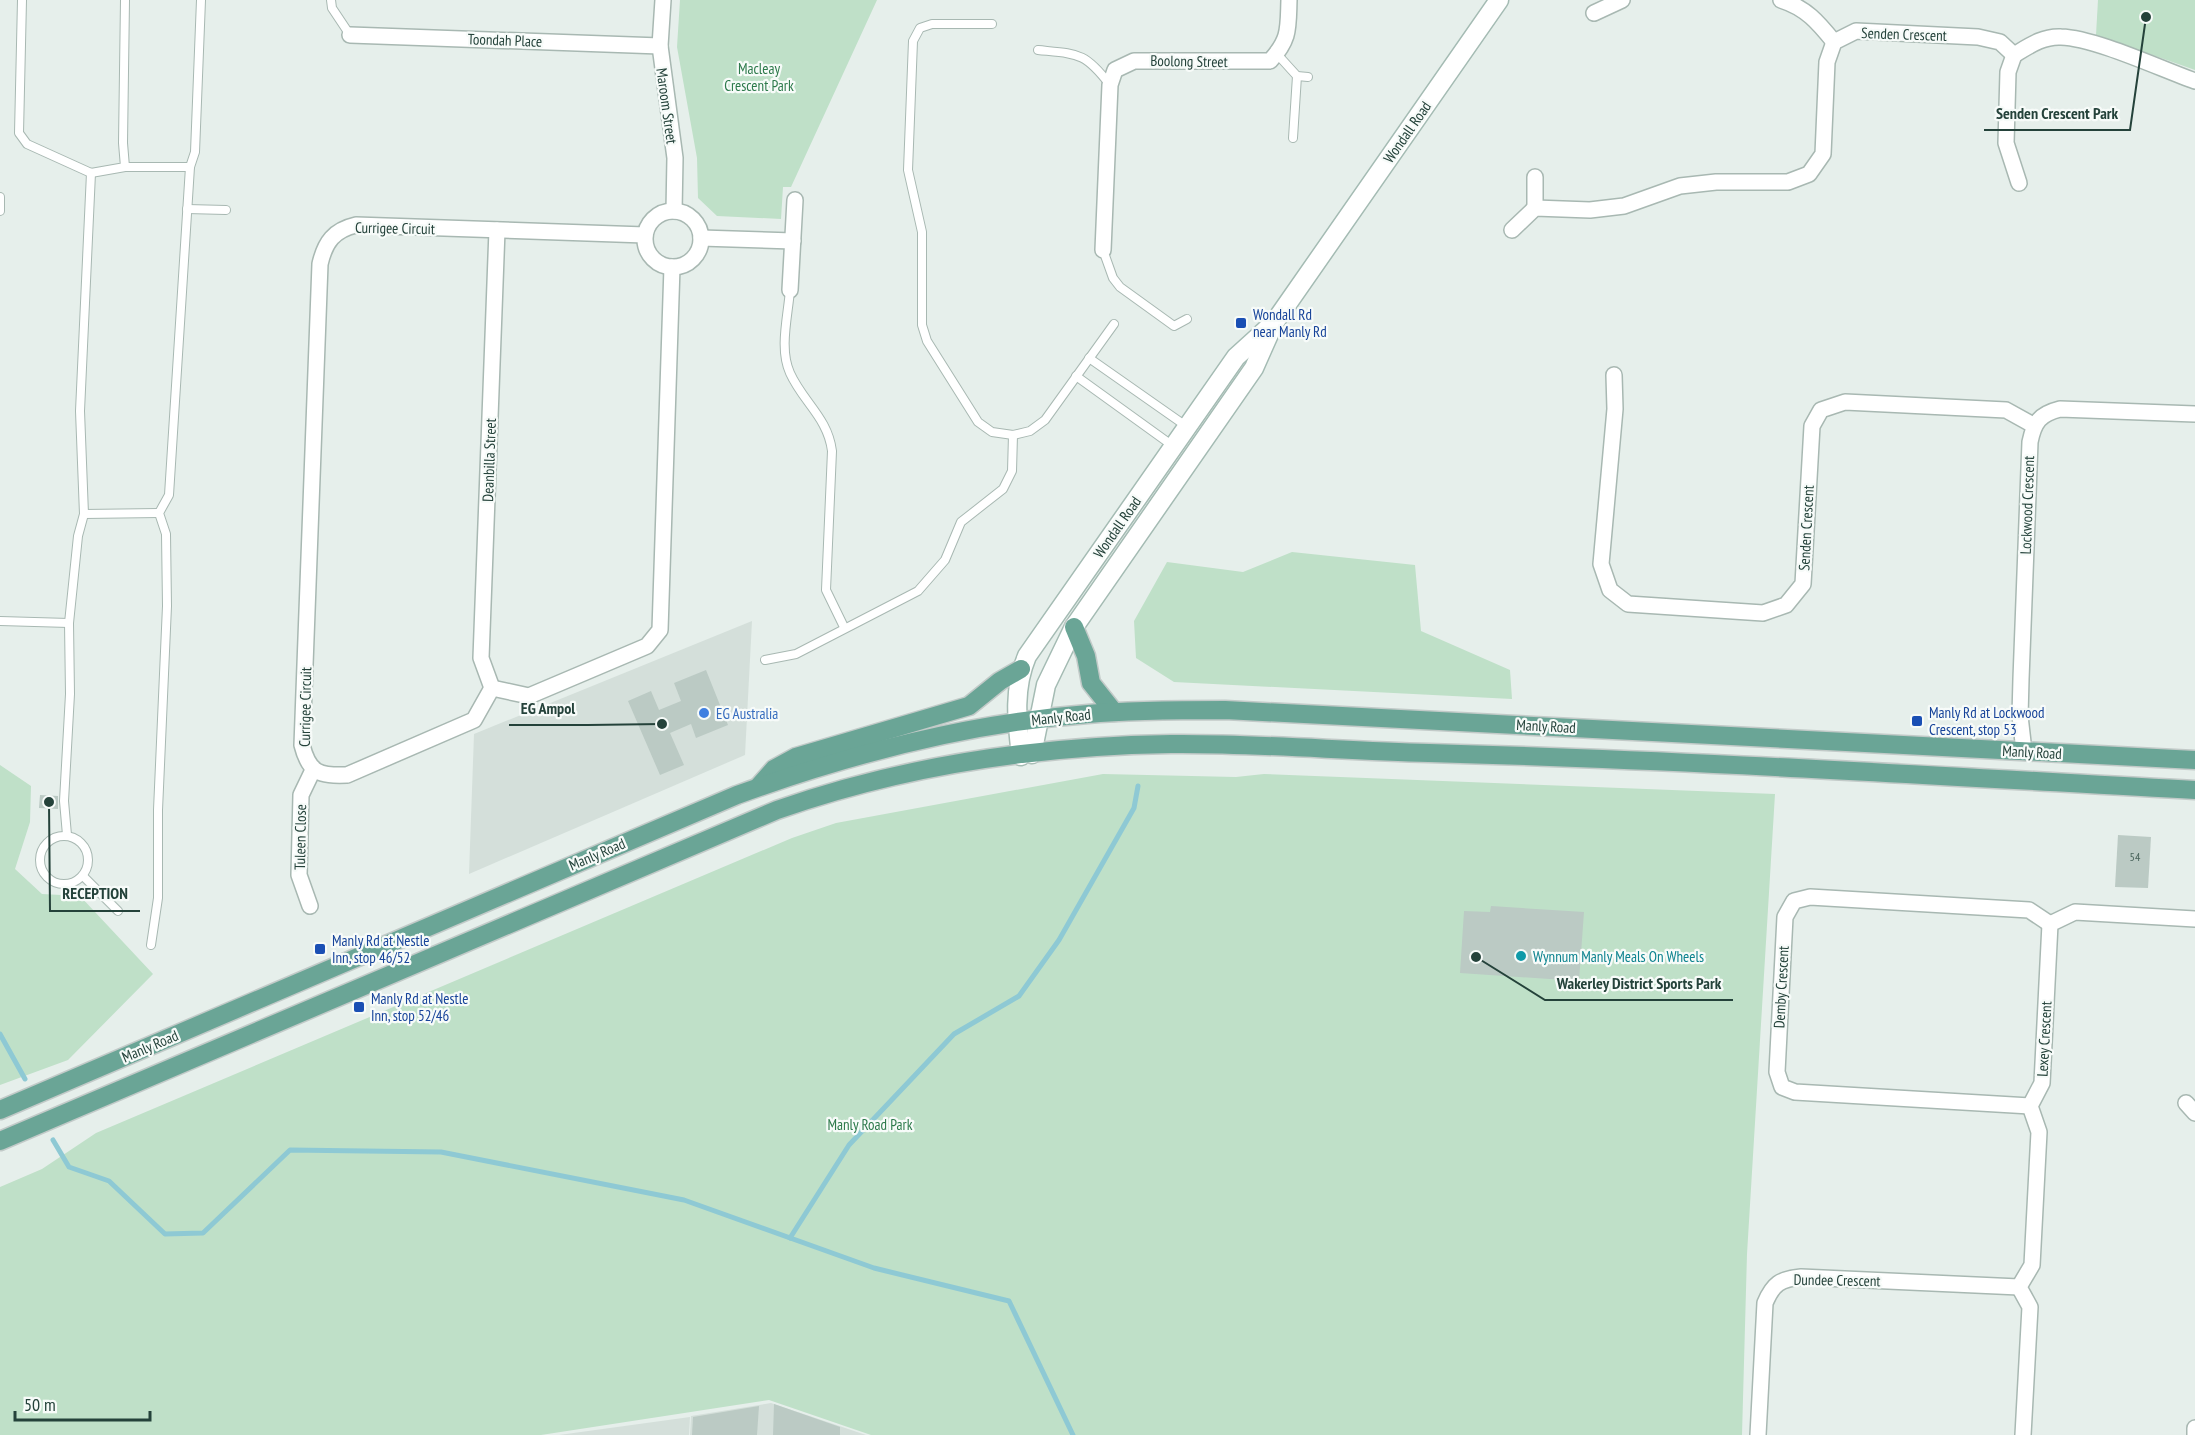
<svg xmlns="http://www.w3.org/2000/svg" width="2195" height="1435" font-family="'PT Sans Narrow',sans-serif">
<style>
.built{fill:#d4dfda}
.green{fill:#bfe0c8}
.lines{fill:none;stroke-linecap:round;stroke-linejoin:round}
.stream{stroke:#8ec9d4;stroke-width:5}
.building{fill:#bbcac4}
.service-casing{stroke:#a8b8b2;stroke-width:10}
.minor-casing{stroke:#a8b8b2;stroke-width:18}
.secondary-casing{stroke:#a4bbb3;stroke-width:21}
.primary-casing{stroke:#c2cac8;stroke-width:21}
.service{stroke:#fff;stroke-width:8}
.minor{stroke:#fff;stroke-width:15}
.secondary{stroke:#fff;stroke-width:18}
.primary{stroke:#6aa596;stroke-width:18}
.transit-dot{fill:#1a4fb4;stroke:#f7fbf9;stroke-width:2}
.shop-dot{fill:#3f7fe0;stroke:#f7fbf9;stroke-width:2}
.culture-dot{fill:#0f9aa8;stroke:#f7fbf9;stroke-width:2}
.labels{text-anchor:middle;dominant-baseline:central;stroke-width:4.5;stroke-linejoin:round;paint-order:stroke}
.number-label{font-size:12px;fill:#4a645c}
.street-label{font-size:15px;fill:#24423a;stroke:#f7fbf9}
.park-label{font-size:15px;fill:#2d7a4b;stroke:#f7fbf9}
.transit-label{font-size:15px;fill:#164399;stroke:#f7fbf9;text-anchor:start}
.shop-label{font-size:15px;fill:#366cbe;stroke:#f7fbf9;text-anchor:start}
.culture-label{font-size:15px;fill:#0d838f;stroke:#f7fbf9;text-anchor:start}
.leader{fill:none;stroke:#24423a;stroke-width:2}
.callout-dot{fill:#24423a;stroke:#f7fbf9;stroke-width:2}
.callout-label{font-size:16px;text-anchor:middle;font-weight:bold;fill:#24423a;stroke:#f7fbf9;stroke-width:4.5;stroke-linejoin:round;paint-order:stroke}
</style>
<rect width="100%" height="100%" fill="#e6efeb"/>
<g class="built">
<polygon points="752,621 745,755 469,874 474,734"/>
<polygon points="771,1403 866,1435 690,1435 691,1416"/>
<polygon points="690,1417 689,1435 559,1435"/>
</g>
<g class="green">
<polygon points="680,0 877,0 791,187 783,187 781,219 717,216 698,198 697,158 677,47"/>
<polygon points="2098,0 2195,0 2195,70 2096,35"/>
<polygon points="1292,552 1415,565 1421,631 1510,670 1512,699 1174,682 1136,658 1134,621 1167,562 1243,572"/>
<polygon points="0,765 31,786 30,822 15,869 42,894 80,896 153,974 68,1060 0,1085"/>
<polygon points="1103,774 1236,777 1264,774 1775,794 1747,1254 1742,1435 871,1435 769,1400 541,1435 0,1435 0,1187 42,1169 96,1133 792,838 836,823"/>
</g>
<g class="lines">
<g class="stream">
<polyline points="0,1034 25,1079"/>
<polyline points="53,1140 69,1167 109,1181 165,1234 203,1233 290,1150 441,1152 684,1200 874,1268 1009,1301 1073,1435"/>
<polyline points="790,1238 849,1145 954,1034 1019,996 1059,940 1134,808 1138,786"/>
</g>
</g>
<g class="building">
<polygon points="706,670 728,725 696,738 691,724 670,733 684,765 660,775 628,701 651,691 659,710 681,701 674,683"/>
<polygon points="40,795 58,796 58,809 39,808"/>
<polygon points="2118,835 2151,837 2148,888 2115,887"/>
<polygon points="1491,906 1584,912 1579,981 1460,973 1464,911 1490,912"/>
<polygon points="774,1404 840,1427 840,1435 773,1435"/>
<polygon points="759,1406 757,1435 692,1435 693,1417"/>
</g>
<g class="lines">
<g class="service-casing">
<g id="service">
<polyline points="22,0 19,133 27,144 91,173 125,167 123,143 125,0"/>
<polyline points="331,0 332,8 350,35"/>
<polyline points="992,24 932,24 920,28 913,41 908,170 922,232 922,325 927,341 978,422 992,432 1013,435 1030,431 1045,420 1114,324"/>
<path d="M1038,50C1078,54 1085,52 1110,85"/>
<polyline points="1277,54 1297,76 1293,138"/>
<polyline points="1297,76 1308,77"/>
<polyline points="125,167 190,167 169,495 159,513 166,534 167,606 158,810 158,898 151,945"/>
<polyline points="190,167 195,152 201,0"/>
<polyline points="0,197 0,211"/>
<polyline points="187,209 226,210"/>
<polyline points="1103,250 1113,278 1120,287 1174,326 1187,319"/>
<path d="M790,290C788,316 779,349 790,373C803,402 828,418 832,451L826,590L844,627"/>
<polyline points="1089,358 1186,426"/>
<polyline points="1076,376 1173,446"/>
<polyline points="84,514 159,513"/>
<polyline points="0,621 69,623"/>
<polyline points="765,660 796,654 918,591 945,560 961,522 1003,489 1012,471 1013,435"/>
<polyline points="67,835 64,801 70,694 69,623 78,536 84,514 80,411 91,173"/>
<circle cx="64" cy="860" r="24"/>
<polyline points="83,876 118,911"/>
</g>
</g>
<g class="minor-casing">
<g id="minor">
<polyline points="663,0 660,46 675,158 674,211"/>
<path d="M1781,0C1806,8 1818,22 1834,42"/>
<polyline points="1594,13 1622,0"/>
<polyline points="350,35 660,46"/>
<polyline points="2014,55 2008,72 2006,143 2019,183"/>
<polyline points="1535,177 1535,208"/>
<circle cx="673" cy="239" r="28"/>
<path d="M1512,230L1535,208L1590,210L1624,206L1680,186L1716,182H1788L1809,174L1823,154L1827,62L1834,42L1856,31L1978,37L2000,42L2014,55C2029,46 2043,36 2061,37C2095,38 2161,69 2195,81"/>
<path d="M645,235L356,225C334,230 325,242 320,264L302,745C309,773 319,776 347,775L474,720L492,688L529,696L647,646L660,630L672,267"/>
<polyline points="701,238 793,241"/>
<path d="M1103,250L1110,85L1115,70L1134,61H1270C1290,39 1288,29 1289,0"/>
<polyline points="790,290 795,200"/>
<polyline points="1614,375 1615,409 1601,564 1610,590 1628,604 1763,613 1786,605 1803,584 1812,426 1821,410 1845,402 2006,410 2033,425"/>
<polyline points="492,688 481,658 497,230"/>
<path d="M2024,751L2020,716L2021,679L2030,442C2034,422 2040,414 2060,409L2195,414"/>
<polyline points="310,906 299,875 301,795 313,770"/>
<polyline points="2186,1103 2195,1113"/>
<polyline points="2030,1106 1795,1092 1782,1087 1777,1072 1785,917 1794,901 1810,897 2029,910 2050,924"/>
<path d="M1758,1435L1765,1303C1773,1284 1780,1279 1801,1277L2019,1287"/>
<polyline points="2023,1435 2030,1307 2019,1287 2032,1265 2039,1132 2030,1106 2042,1083 2050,924 2075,912 2195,919"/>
<polyline points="2195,1435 2195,1428"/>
</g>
</g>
<g class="secondary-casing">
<g id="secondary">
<polyline points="1032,754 1046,685 1074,627 1254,368 1274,323 1499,0"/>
<path d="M1021,756C1017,721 1013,689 1027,656L1236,357L1268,328"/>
</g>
</g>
<g class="primary-casing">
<g id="primary">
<polyline points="1074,627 1086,656 1091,683 1114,712"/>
<polyline points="759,786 774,769 796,757 969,706 1000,681 1021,669"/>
<path d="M0,1110L737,795C850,754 968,723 1088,714C1133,710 1179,710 1225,710L2195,760"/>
<path d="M0,1141L777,810C902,766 1039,746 1171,744C1257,743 1343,751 1429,753C1685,760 1940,776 2195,790"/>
</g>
</g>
<use href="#service" class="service"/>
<use href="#minor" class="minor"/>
<use href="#secondary" class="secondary"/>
<use href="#primary" class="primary"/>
</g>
<g class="transit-dot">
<rect x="1235" y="317" width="12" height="12" rx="3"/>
<rect x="1911" y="715" width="12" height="12" rx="3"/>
<rect x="314" y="943" width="12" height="12" rx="3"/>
<rect x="353" y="1001" width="12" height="12" rx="3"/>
</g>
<circle class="shop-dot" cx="704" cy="713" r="6"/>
<circle class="culture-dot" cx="1521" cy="956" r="6"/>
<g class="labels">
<g class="number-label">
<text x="2135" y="856">54</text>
</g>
<g class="street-label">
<text transform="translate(1904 34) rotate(2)">Senden Crescent</text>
<text transform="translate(505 40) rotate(2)">Toondah Place</text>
<text transform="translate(1189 61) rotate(1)">Boolong Street</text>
<text transform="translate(667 106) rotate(82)">Maroom Street</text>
<text transform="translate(1407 132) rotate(-55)">Wondall Road</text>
<text transform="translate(395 228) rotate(1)">Currigee Circuit</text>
<text transform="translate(489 460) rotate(-88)">Deanbilla Street</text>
<text transform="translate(2027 505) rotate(-88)">Lockwood Crescent</text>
<text transform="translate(1117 527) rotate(-55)">Wondall Road</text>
<text transform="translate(1806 528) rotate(-87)">Senden Crescent</text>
<text transform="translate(305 707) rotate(-89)">Currigee Circuit</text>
<text transform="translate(1061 717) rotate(-6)">Manly Road</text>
<text transform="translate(1546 726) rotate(3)">Manly Road</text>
<text transform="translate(2032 752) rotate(3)">Manly Road</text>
<text transform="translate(300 837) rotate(-89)">Tuleen Close</text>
<text transform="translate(597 854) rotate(-23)">Manly Road</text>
<text transform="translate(1781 987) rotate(-87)">Demby Crescent</text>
<text transform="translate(2044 1039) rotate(-87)">Lexey Crescent</text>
<text transform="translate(150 1046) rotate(-23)">Manly Road</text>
<text transform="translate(1837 1280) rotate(1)">Dundee Crescent</text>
</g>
<g class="park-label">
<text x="759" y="68">Macleay<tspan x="759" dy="17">Crescent Park</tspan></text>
<text x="870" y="1124">Manly Road Park</text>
</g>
<g class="transit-label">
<text x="1253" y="314">Wondall Rd<tspan x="1253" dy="17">near Manly Rd</tspan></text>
<text x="1929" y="712">Manly Rd at Lockwood<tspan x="1929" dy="17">Crescent, stop 53</tspan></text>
<text x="332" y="940">Manly Rd at Nestle<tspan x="332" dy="17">Inn, stop 46/52</tspan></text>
<text x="371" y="998">Manly Rd at Nestle<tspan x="371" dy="17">Inn, stop 52/46</tspan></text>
</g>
<g class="shop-label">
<text x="716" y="713">EG Australia</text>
</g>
<g class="culture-label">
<text x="1533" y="956">Wynnum Manly Meals On Wheels</text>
</g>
</g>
<path class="leader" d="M2146 17L2130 130H1984M662 724L588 725H509M49 802L50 911H140M1476 957L1545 1000H1733"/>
<g class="callout-dot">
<circle cx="2146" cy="17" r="6"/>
<circle cx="662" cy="724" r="6"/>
<circle cx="49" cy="802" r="6"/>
<circle cx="1476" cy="957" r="6"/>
</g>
<g class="callout-label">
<text x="2057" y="119">Senden Crescent Park</text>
<text x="548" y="714">EG Ampol</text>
<text x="95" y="899">RECEPTION</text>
<text x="1639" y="989">Wakerley District Sports Park</text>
</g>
<path d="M15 1411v9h135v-9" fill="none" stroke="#24423a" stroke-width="3"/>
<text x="24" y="1411" font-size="18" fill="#24423a" stroke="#f7fbf9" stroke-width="4.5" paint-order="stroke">50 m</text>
</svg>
